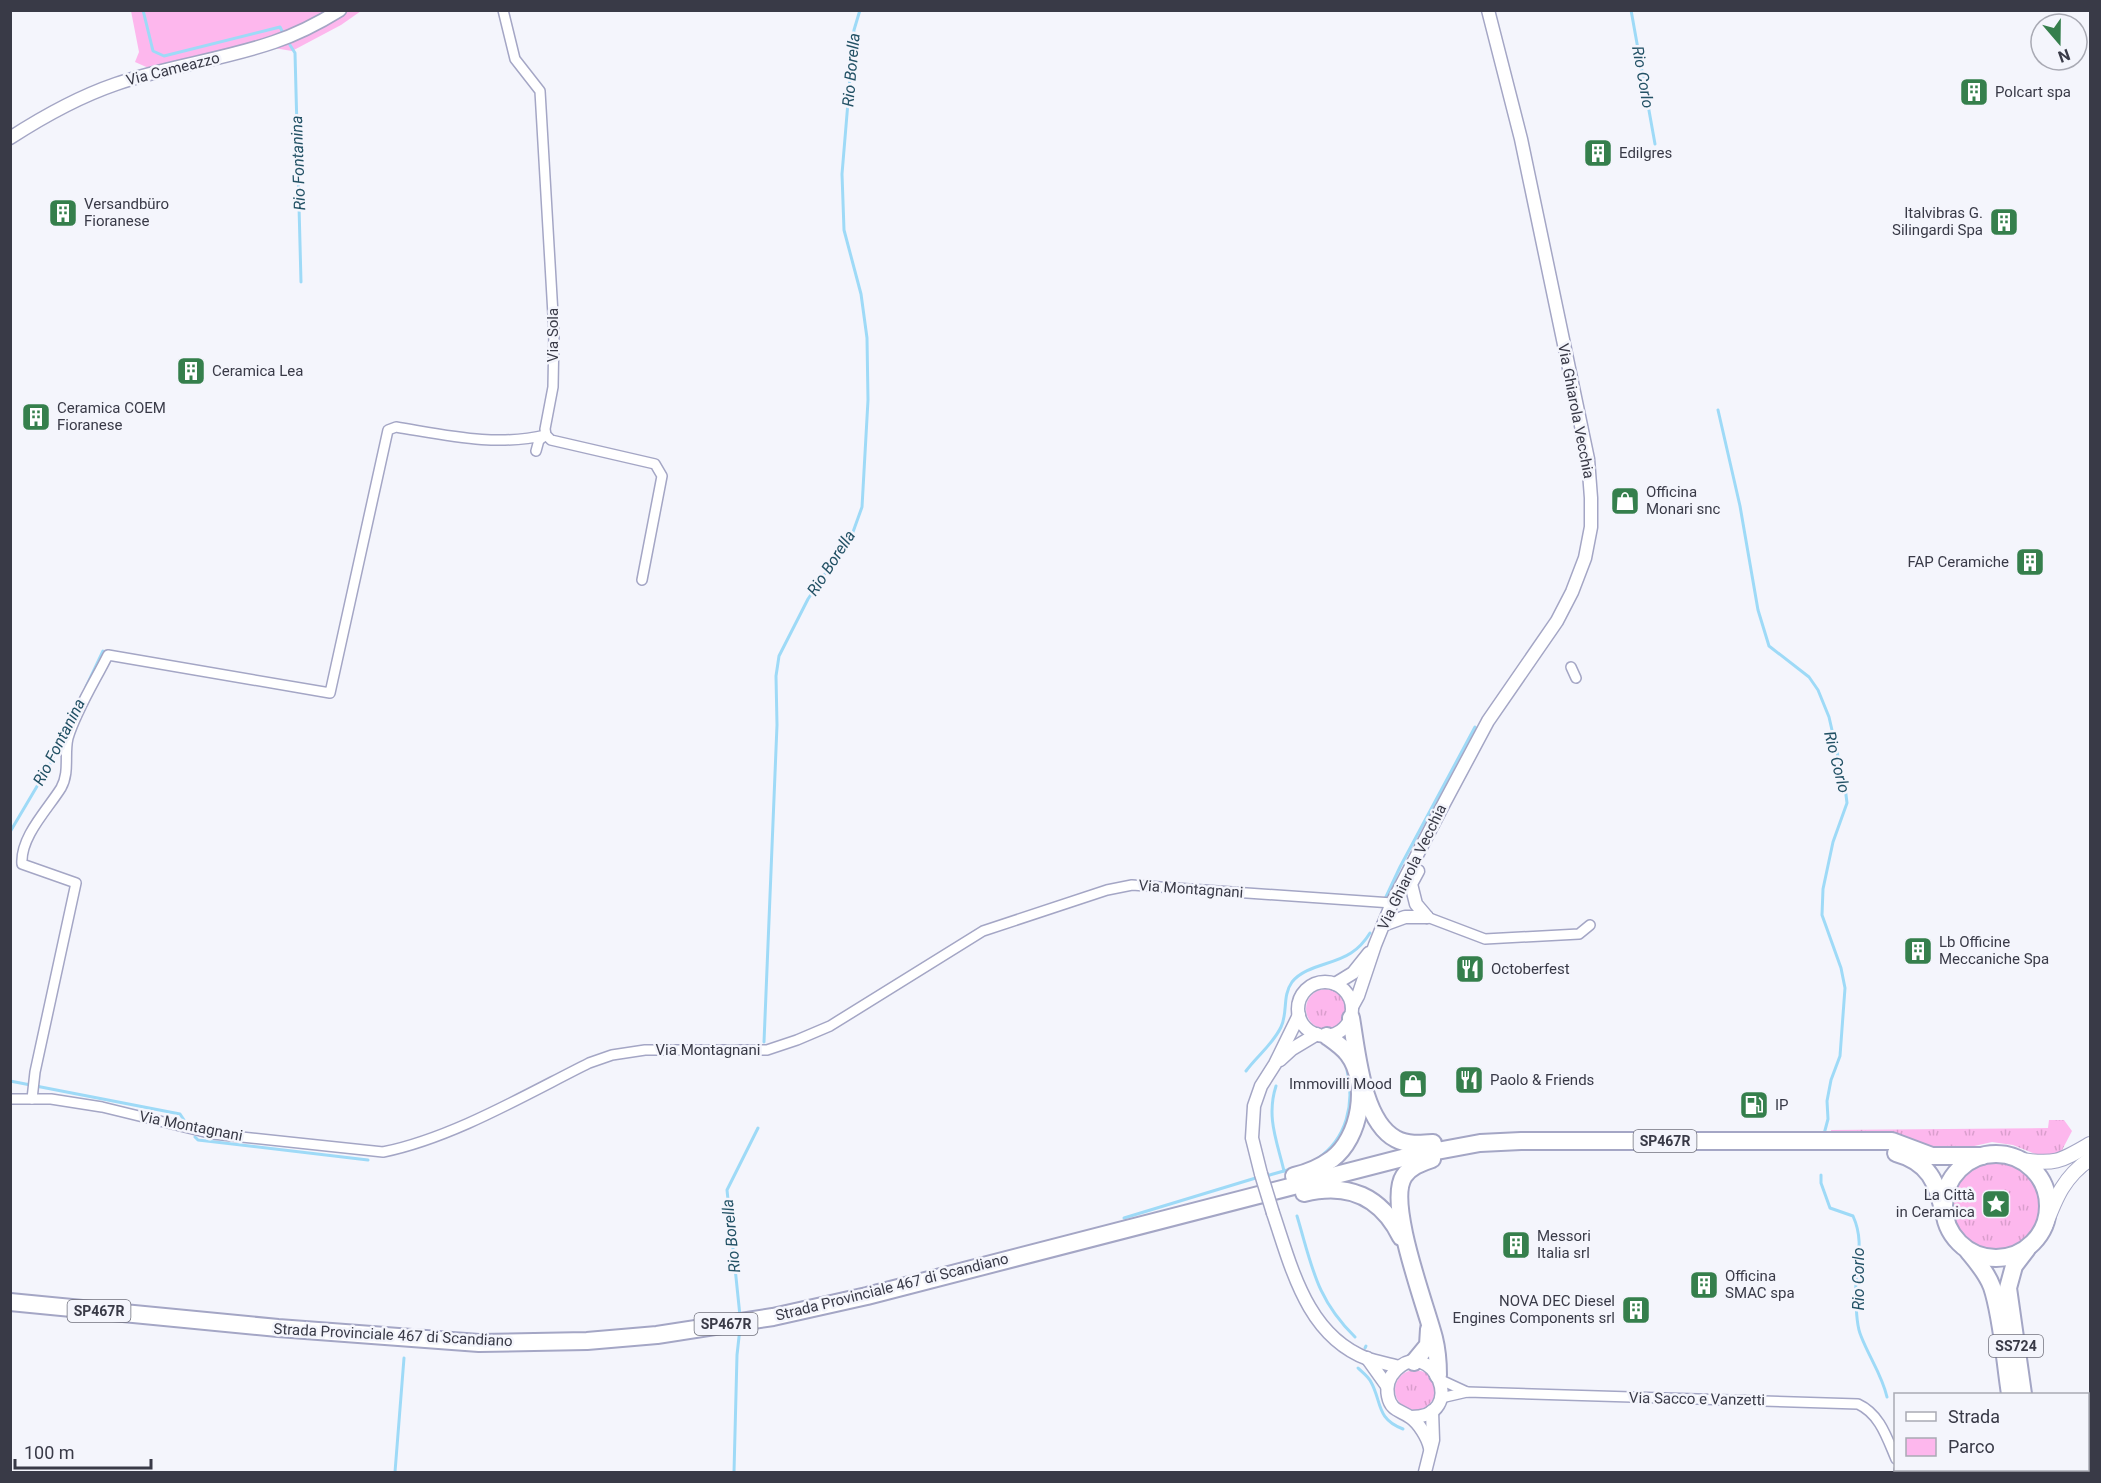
<svg xmlns="http://www.w3.org/2000/svg" width="2101" height="1483" font-family="Roboto,sans-serif">
<style>
.grass{fill:url(#grass-tufts)}
.park{fill:#fdb7ed}
.lines{fill:none;stroke-linecap:round;stroke-linejoin:round}
.stream{stroke:#9edaf7;stroke-width:3}
.street-casing{stroke:#a4a6c5;stroke-width:12}
.secondary-casing{stroke:#a4a6c5;stroke-width:15}
.primary-casing{stroke:#a4a6c5;stroke-width:16}
.highway-casing{stroke:#a4a6c5;stroke-width:20}
.street{stroke:#fff;stroke-width:9}
.secondary{stroke:#fff;stroke-width:12}
.primary{stroke:#fff;stroke-width:14}
.highway{stroke:#fff;stroke-width:16}
.secondary-bridge-casing{stroke:#a4a6c5;stroke-width:15;stroke-linecap:butt}
.secondary-bridge{stroke:#fff;stroke-width:12}
.labels{text-anchor:middle;dominant-baseline:central;stroke-width:5;stroke-linejoin:round;paint-order:stroke}
.shield{fill:#f4f5fc;stroke:#71727d;stroke-width:1.5}
.shield-label{font-size:14px;font-weight:bold;fill:#393a47}
.street-label{font-size:15px;fill:#393a47;stroke:#f4f5fc}
.poi-label{font-size:15px;fill:#393a47;stroke:#f4f5fc;text-anchor:start}
.water-label{font-size:16px;font-style:italic;fill:#225165;stroke:#f4f5fc}
</style>
<defs>
<pattern id="grass-tufts" width="24" height="20" patternUnits="userSpaceOnUse" patternTransform="scale(1.5)"><rect width="24" height="20" fill="#fdb7ed"/><path d="M3 7l-1-3M5 7V3M7 7l1-3M15 17l-1-3M17 17v-4M19 17l1-3" fill="none" stroke="#da9ecd"/></pattern>
</defs>
<rect width="100%" height="100%" fill="#f4f5fc"/>
<g class="grass">
<circle cx="1326" cy="1009" r="20"/>
<polygon points="2049,1120 2064,1120 2072,1131 2061,1152 2048,1156 2038,1155 2013,1145 1992,1142 1952,1151 1831,1137 1831,1130 2048,1128"/>
<circle cx="1996" cy="1205" r="46"/>
<circle cx="1415" cy="1390" r="20"/>
</g>
<polygon class="park" points="131,11 361,11 341,25 292,51 262,46 160,73 135,62 139,52"/>
<g class="lines">
<g class="stream">
<polyline points="143,10 153,51 164,56 280,27 282,31"/>
<polyline points="1631,10 1655,144"/>
<polyline points="290,45 295,53 301,282"/>
<polyline points="1718,410 1740,506 1758,610 1769,646 1809,677 1818,690 1829,717 1845,787 1847,803 1833,842 1823,889 1822,915 1841,968 1845,988 1840,1056 1831,1080 1827,1101 1828,1119 1824,1134"/>
<polyline points="86,687 103,651"/>
<polyline points="10,832 49,766 68,726"/>
<polyline points="1385,899 1400,867 1475,727"/>
<polyline points="764,1042 777,725 776,676 779,656 808,599 853,532 862,507 868,400 867,338 861,294 844,230 842,174 854,30 860,10"/>
<path d="M1246,1071C1257,1056 1273,1044 1281,1027C1288,1013 1282,996 1292,982C1306,965 1333,965 1351,953C1359,948 1365,941 1370,933"/>
<polyline points="10,1081 180,1114 184,1120"/>
<path d="M1276,1086C1266,1117 1277,1141 1284,1171"/>
<polyline points="195,1137 198,1140 368,1160"/>
<path d="M1317,1159C1347,1139 1355,1103 1347,1070"/>
<path d="M1821,1175V1183L1830,1208L1853,1216C1866,1245 1854,1265 1856,1294C1856,1306 1856,1325 1861,1336C1869,1357 1882,1375 1887,1397"/>
<polyline points="1266,1176 1291,1169"/>
<path d="M1297,1216C1312,1266 1316,1299 1355,1337"/>
<polyline points="1124,1218 1259,1177"/>
<polyline points="740,1316 727,1190 758,1128"/>
<polyline points="1365,1348 1366,1346"/>
<path d="M1358,1368C1362,1372 1368,1376 1371,1382C1382,1402 1376,1419 1403,1429"/>
<polyline points="1916,1470 1917,1472"/>
<polyline points="395,1472 404,1358"/>
<polyline points="734,1472 737,1355 740,1328"/>
</g>
<g class="street-casing">
<g id="street">
<polyline points="503,10 515,59 540,91 554,332 553,387 545,429 546,435 551,440 655,464 662,476 642,580"/>
<polyline points="1571,667 1576,678"/>
<polyline points="1427,917 1485,939 1579,934 1590,925"/>
<path d="M10,1099H51L102,1107L213,1134L383,1152C452,1138 525,1095 589,1063L612,1055L645,1050H767L797,1040L830,1026L983,931L1107,890L1132,885L1392,903"/>
<path d="M32,1099L35,1072L76,883L22,864C20,837 48,809 61,788C70,772 64,755 68,738C76,711 95,681 108,655L330,693L388,430L396,427C446,435 496,447 546,435L539,440L536,451"/>
<polyline points="1441,1380 1467,1392"/>
<path d="M1441,1398L1467,1392L1858,1404C1880,1414 1887,1438 1896,1459"/>
<polyline points="1899,1470 1899,1472"/>
</g>
</g>
<g class="secondary-casing">
<g id="secondary">
<path d="M10,138C44,116 78,97 116,84C168,66 222,60 274,42C298,34 319,23 340,10"/>
<polyline points="1418,871 1411,884 1416,904 1427,917"/>
<polyline points="1383,925 1405,917 1427,917"/>
<circle cx="1325" cy="1009" r="27"/>
<polyline points="1335,984 1353,973 1369,953"/>
<polyline points="1352,1007 1358,996 1375,945 1392,903 1441,809 1488,721 1557,621 1572,592 1585,558 1591,527 1591,498 1588,459 1521,139 1488,10"/>
<polyline points="1280,1060 1292,1049 1317,1034"/>
<polyline points="1261,1174 1252,1138 1254,1106 1261,1086 1275,1064 1299,1015"/>
<path d="M1273,1213C1292,1269 1307,1336 1368,1359C1378,1362 1389,1364 1399,1367"/>
<polyline points="1367,1358 1387,1386"/>
<path d="M1410,1417C1470,1418 1432,1334 1396,1370C1389,1377 1386,1386 1388,1396C1391,1411 1400,1410 1410,1417C1419,1423 1428,1438 1430,1448"/>
<polyline points="1425,1472 1433,1440 1432,1411"/>
</g>
</g>
<g class="primary-casing">
<g id="primary">
<path d="M2021,1160C2056,1165 2061,1161 2090,1144"/>
<path d="M2045,1226C2056,1197 2064,1177 2090,1159"/>
</g>
</g>
<g class="highway-casing">
<g id="highway">
<path d="M1351,1018C1357,1052 1362,1121 1396,1139C1407,1145 1420,1144 1433,1143"/>
<path d="M1896,1153C1929,1162 1937,1182 1944,1214"/>
<circle cx="1996" cy="1206" r="52"/>
<path d="M1432,1159C1421,1163 1411,1166 1404,1176C1386,1203 1426,1306 1434,1338C1437,1350 1438,1363 1438,1375"/>
<path d="M1294,1176C1307,1173 1321,1167 1332,1159C1360,1138 1370,1083 1348,1054C1343,1047 1334,1041 1327,1036"/>
<path d="M1304,1193C1348,1182 1381,1196 1401,1237"/>
<path d="M1968,1251C1977,1262 1987,1273 1992,1287C2002,1317 2005,1362 2010,1394"/>
<polyline points="10,1302 278,1328 479,1343 587,1341 657,1335 773,1317 867,1296 1410,1156 1480,1143 1521,1141 1892,1141 1932,1156 1982,1156"/>
<polyline points="1414,1362 1428,1345 1429,1329"/>
<polyline points="2023,1394 2008,1288 2014,1266 2027,1249"/>
<polyline points="2022,1470 2022,1472"/>
<polyline points="2035,1470 2035,1472"/>
</g>
</g>
<use href="#street" class="street"/>
<use href="#secondary" class="secondary"/>
<use href="#primary" class="primary"/>
<use href="#highway" class="highway"/>
<g class="secondary-bridge-casing">
<polyline id="secondary-bridge" points="1261,1174 1273,1213"/>
</g>
<use href="#secondary-bridge" class="secondary-bridge"/>
</g>
<defs>
<g id="building-square" transform="scale(1.5)"><rect x="-9" y="-9" width="18" height="18" rx="4" fill="#357f4c" stroke="#f4f5fc"/><path d="M-4-6H4V6H1V3H-1V6H-4ZM-2.5-4.3h1.7v1.8h-1.7ZM.8-4.3h1.7v1.8H.8ZM-2.5-1h1.7V.8h-1.7ZM.8-1h1.7V.8H.8Z" fill="#fff"/></g>
<g id="shop-square" transform="scale(1.5)"><rect x="-9" y="-9" width="18" height="18" rx="4" fill="#357f4c" stroke="#f4f5fc"/><path d="M-5-2.5h2.3a2.7 3.5 0 0 1 5.4 0H5L5.5 6h-11ZM-1.5-2.5h3a1.5 2.3 0 0 0-3 0Z" fill="#fff"/></g>
<g id="restaurant-square" transform="scale(1.5)"><rect x="-9" y="-9" width="18" height="18" rx="4" fill="#357f4c" stroke="#f4f5fc"/><path d="M-5-6h1v4h1v-4h1v4h1v-4h1v5L-1.5 .5V6h-2V.5L-5-1ZM5-6V6H3V1.5H1.5Q1.5-4 5-6Z" fill="#fff"/></g>
<g id="fuel-square" transform="scale(1.5)"><rect x="-9" y="-9" width="18" height="18" rx="4" fill="#357f4c" stroke="#f4f5fc"/><path d="M-5.5-6h7V0h2V4h1.3V-2.5L3-4.5l.8-.8L6-3V5H2.5V1h-1V6h-7ZM-4.2-4.7v3.2H.2V-4.7Z" fill="#fff"/></g>
<g id="sight-square" transform="scale(1.5)"><rect x="-9" y="-9" width="18" height="18" rx="4" fill="#357f4c" stroke="#f4f5fc"/><path d="M0-6L1.8-2.2L6-1.7L2.9 1.2L3.7 5.4L0 3.3L-3.7 5.4L-2.9 1.2L-6-1.7L-1.8-2.2Z" fill="#fff"/></g>
</defs>
<g fill-rule="evenodd">
<use href="#building-square" x="1974" y="92"/>
<use href="#building-square" x="1598" y="153"/>
<use href="#building-square" x="63" y="213"/>
<use href="#building-square" x="2004" y="222"/>
<use href="#building-square" x="191" y="371"/>
<use href="#building-square" x="36" y="417"/>
<use href="#shop-square" x="1625" y="501"/>
<use href="#building-square" x="2030" y="562"/>
<use href="#building-square" x="1918" y="951"/>
<use href="#restaurant-square" x="1470" y="969"/>
<use href="#restaurant-square" x="1469" y="1080"/>
<use href="#shop-square" x="1413" y="1084"/>
<use href="#fuel-square" x="1754" y="1105"/>
<use href="#sight-square" x="1996" y="1204"/>
<use href="#building-square" x="1516" y="1245"/>
<use href="#building-square" x="1704" y="1285"/>
<use href="#building-square" x="1636" y="1310"/>
</g>
<g class="labels">
<g class="shield">
<rect x="1633.5" y="1130" width="63" height="22" rx="4.5"/>
<rect x="67.5" y="1300" width="63" height="22" rx="4.5"/>
<rect x="694.5" y="1313" width="63" height="22" rx="4.5"/>
<rect x="1989" y="1335" width="54" height="22" rx="4.5"/>
</g>
<g class="shield-label">
<text x="1665" y="1141">SP467R</text>
<text x="99" y="1311">SP467R</text>
<text x="726" y="1324">SP467R</text>
<text x="2016" y="1346">SS724</text>
</g>
<g class="street-label">
<text transform="translate(173 69) rotate(-14)">Via Cameazzo</text>
<text transform="translate(553 335) rotate(-90)">Via Sola</text>
<text transform="translate(1576 411) rotate(79)">Via Ghiarola Vecchia</text>
<text transform="translate(1412 867) rotate(-64)">Via Ghiarola Vecchia</text>
<text transform="translate(1191 889) rotate(4)">Via Montagnani</text>
<text x="708" y="1050">Via Montagnani</text>
<text transform="translate(191 1126) rotate(11)">Via Montagnani</text>
<text transform="translate(892 1287) rotate(-14)">Strada Provinciale 467 di Scandiano</text>
<text transform="translate(393 1335) rotate(3)">Strada Provinciale 467 di Scandiano</text>
<text transform="translate(1697 1399) rotate(1)">Via Sacco e Vanzetti</text>
</g>
<g class="poi-label">
<text x="1995" y="92">Polcart spa</text>
<text x="1619" y="153">Edilgres</text>
<text x="84" y="204">Versandbüro<tspan x="84" dy="17">Fioranese</tspan></text>
<text x="1983" y="213" text-anchor="end">Italvibras G.<tspan x="1983" dy="17">Silingardi Spa</tspan></text>
<text x="212" y="371">Ceramica Lea</text>
<text x="57" y="408">Ceramica COEM<tspan x="57" dy="17">Fioranese</tspan></text>
<text x="1646" y="492">Officina<tspan x="1646" dy="17">Monari snc</tspan></text>
<text x="2009" y="562" text-anchor="end">FAP Ceramiche</text>
<text x="1939" y="942">Lb Officine<tspan x="1939" dy="17">Meccaniche Spa</tspan></text>
<text x="1491" y="969">Octoberfest</text>
<text x="1490" y="1080">Paolo &amp; Friends</text>
<text x="1392" y="1084" text-anchor="end">Immovilli Mood</text>
<text x="1775" y="1105">IP</text>
<text x="1975" y="1195" text-anchor="end">La Città<tspan x="1975" dy="17">in Ceramica</tspan></text>
<text x="1537" y="1236">Messori<tspan x="1537" dy="17">Italia srl</tspan></text>
<text x="1725" y="1276">Officina<tspan x="1725" dy="17">SMAC spa</tspan></text>
<text x="1615" y="1301" text-anchor="end">NOVA DEC Diesel<tspan x="1615" dy="17">Engines Components srl</tspan></text>
</g>
<g class="water-label">
<text transform="translate(851 70) rotate(-85)">Rio Borella</text>
<text transform="translate(1643 77) rotate(80)">Rio Corlo</text>
<text transform="translate(298 163) rotate(-92)">Rio Fontanina</text>
<text transform="translate(831 563) rotate(-57)">Rio Borella</text>
<text transform="translate(59 742) rotate(-63)">Rio Fontanina</text>
<text transform="translate(1837 762) rotate(76)">Rio Corlo</text>
<text transform="translate(731 1236) rotate(-96)">Rio Borella</text>
<text transform="translate(1858 1279) rotate(-90)">Rio Corlo</text>
</g>
</g>
<rect width="2101" height="1483" fill="none" stroke="#393a47" stroke-width="24"/>
<rect x="1894" y="1393" width="195" height="78" fill="#f4f5fc" stroke="#a9aab4" stroke-width="1.5"/>
<rect x="1906" y="1412" width="30" height="9" fill="#ffffff" stroke="#a9aab4" stroke-width="1.5"/>
<text x="1948" y="1423" font-size="18" fill="#393a47">Strada</text>
<rect x="1906" y="1438" width="30" height="18" fill="#fdb7ed" stroke="#a9aab4" stroke-width="1.5"/>
<text x="1948" y="1453" font-size="18" fill="#393a47">Parco</text>
<g transform="translate(2059 42) rotate(160)"><circle r="28" fill="#f4f5fc" stroke="#a9aab4" stroke-width="1.5"/>
<path d="M0-4.5L10 22L0 15L-10 22Z" fill="#357f4c"/>
<text y="-9" font-size="16" font-weight="bold" text-anchor="middle" fill="#393a47">N</text>
</g>
<path d="M15 1459v9h136v-9" fill="none" stroke="#393a47" stroke-width="3"/>
<text x="24" y="1459" font-size="18" fill="#393a47" stroke="#f4f5fc" stroke-width="4.5" paint-order="stroke">100 m</text>
</svg>
